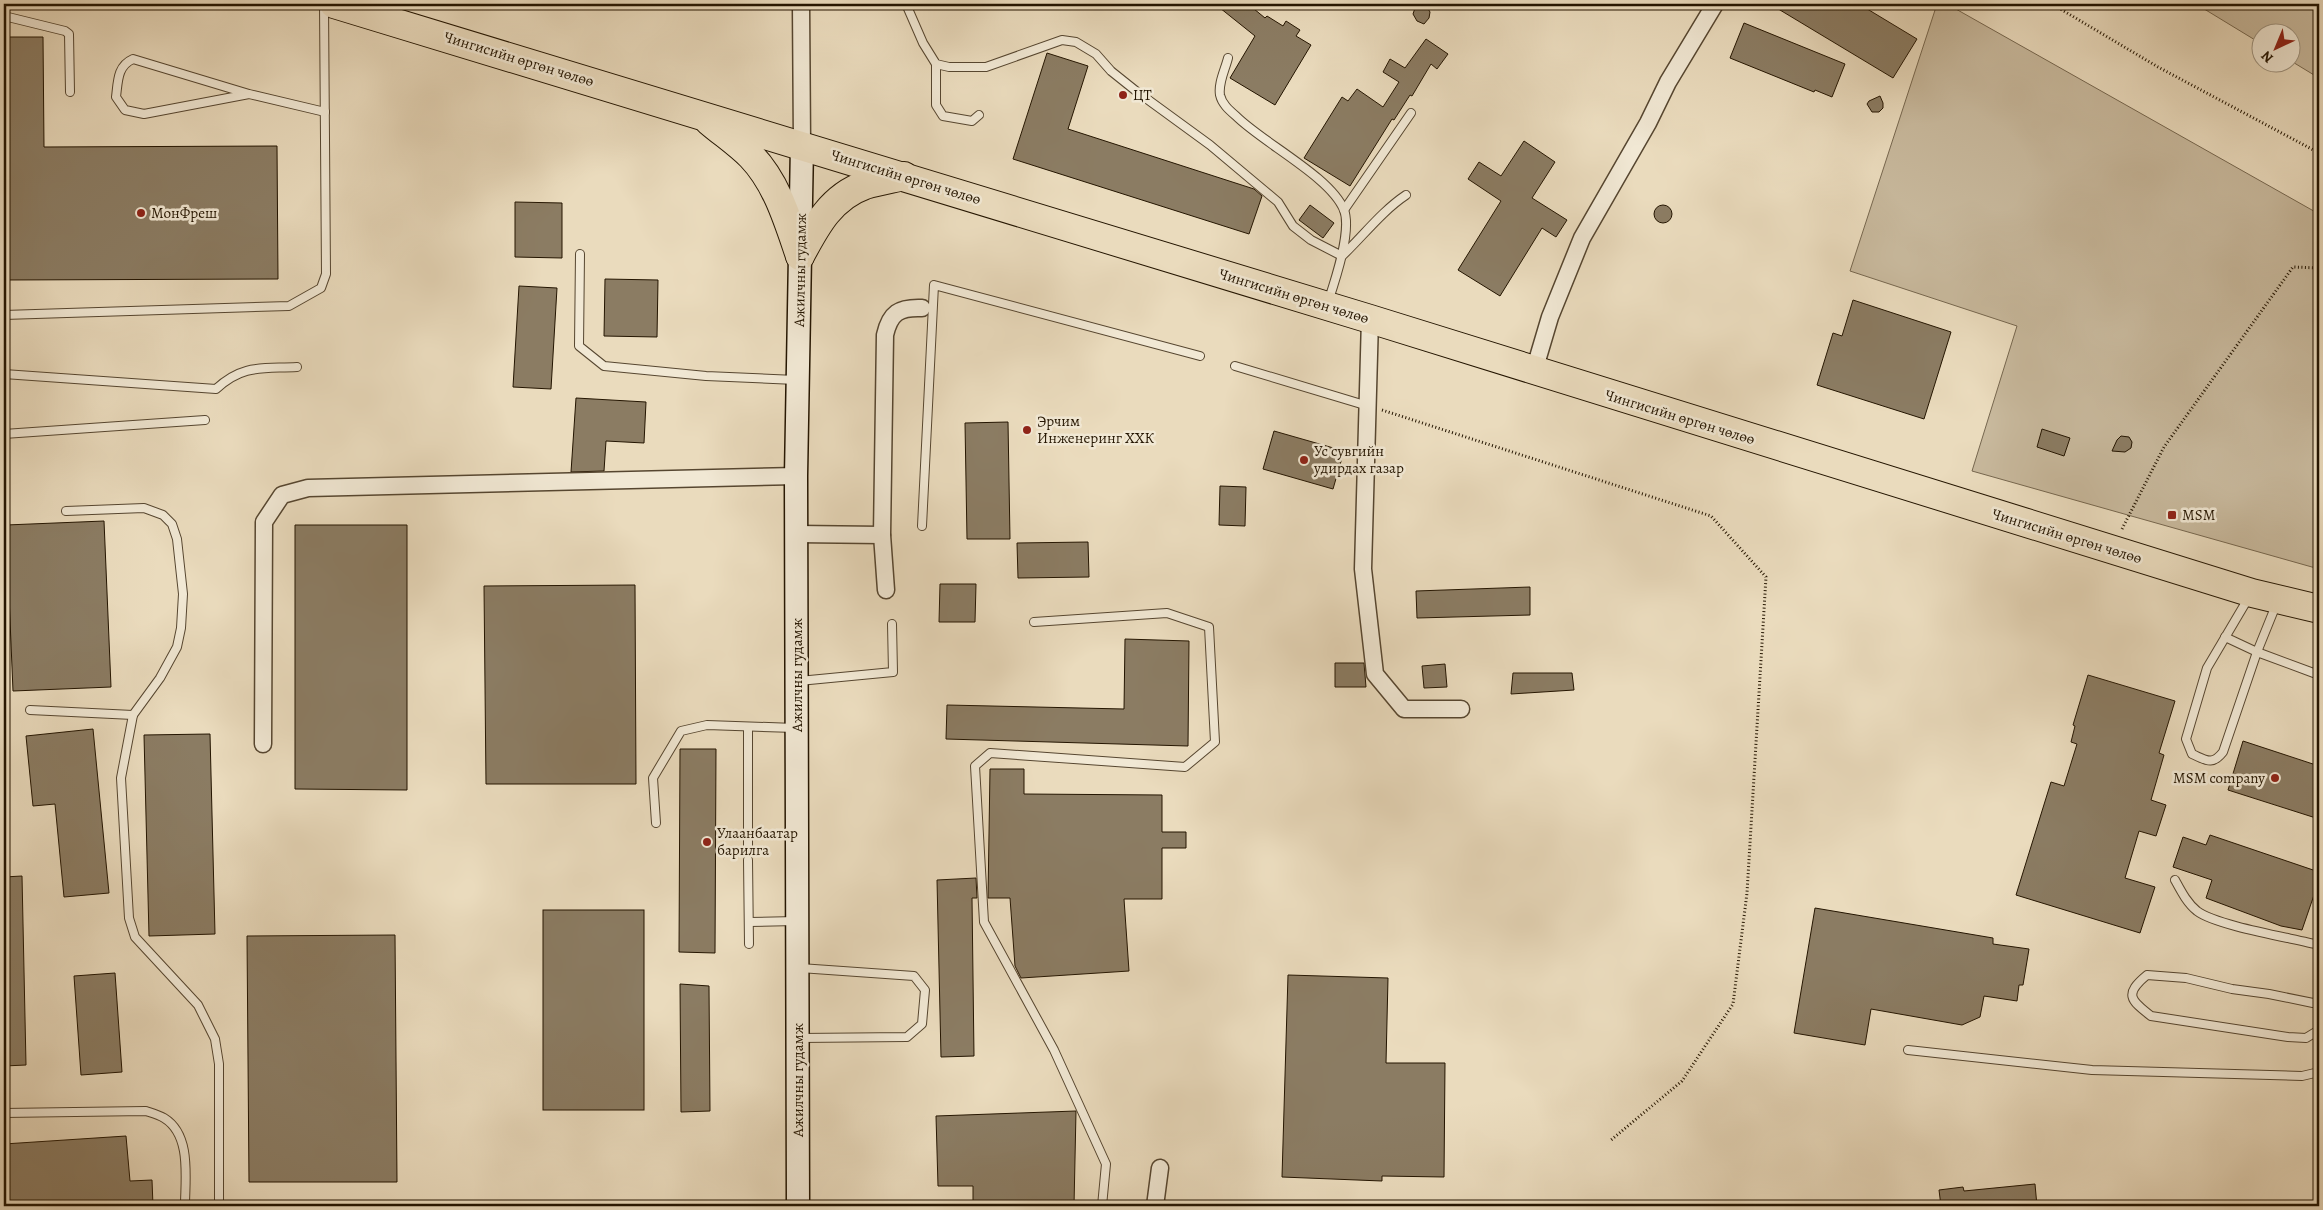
<svg xmlns="http://www.w3.org/2000/svg" width="2323" height="1210" font-family="Alegreya,serif">
<style>
.green{fill:#c8b99d;stroke:#76674f}
.building{fill:#8b7c63;stroke:#241501}
.lines{fill:none;stroke-linecap:round;stroke-linejoin:round}
.service-casing{stroke:#564630;stroke-width:10}
.minor-casing{stroke:#564630;stroke-width:19}
.secondary-casing{stroke:#241501;stroke-width:25}
.trunk-casing{stroke:#241501;stroke-width:30}
.path{stroke:#241501;stroke-width:3;stroke-dasharray:1 2.5;stroke-linecap:butt}
.service{stroke:#f1e8d4;stroke-width:8}
.minor{stroke:#f1e8d4;stroke-width:16}
.secondary{stroke:#f1e8d4;stroke-width:22}
.trunk{stroke:#eadbbd;stroke-width:28}
.poi-dot{fill:#8f2418;stroke:#f1e8d4;stroke-width:2}
.labels{text-anchor:middle;dominant-baseline:central;stroke-width:5;stroke-linejoin:round;paint-order:stroke}
.street-label{font-size:15px;fill:#241501;stroke:#f1e8d4}
.poi-label{font-size:15px;fill:#241501;stroke:#f1e8d4;text-anchor:start}
</style>
<rect width="100%" height="100%" fill="#eadbbd"/>
<filter id="stains"><feTurbulence type="fractalNoise" baseFrequency=".004" numOctaves="4"/><feColorMatrix values="0 0 0 0 .2 0 0 0 0 .09 0 0 0 0 .02 0 0 0 .5 -.17"/></filter>
<radialGradient id="worn" r=".72"><stop offset=".6" stop-color="#630" stop-opacity="0"/><stop offset="1" stop-color="#630" stop-opacity=".3"/></radialGradient>
<g class="green">
<polygon points="1937,4 1947,4 2319,214 2319,569 1972,471 2017,326 1850,271"/>
<polygon points="2196,4 2319,4 2319,78 2291,61 2290,32 2260,32 2260,43"/>
</g>
<g class="building">
<polygon points="1215,4 1248,4 1265,18 1267,16 1283,26 1286,21 1300,30 1296,36 1311,45 1275,105 1230,78 1255,36"/>
<polygon points="1770,4 1859,4 1917,39 1893,78"/>
<polygon points="1422,5 1427,7 1430,12 1429,18 1424,24 1417,21 1413,14 1415,8"/>
<polygon points="1744,23 1845,64 1832,97 1815,90 1814,92 1730,58"/>
<polygon points="4,37 43,37 44,147 277,146 278,279 4,280"/>
<polygon points="1426,39 1448,54 1437,69 1431,64 1412,96 1410,95 1394,120 1392,119 1350,186 1304,158 1342,97 1348,101 1357,89 1383,107 1399,82 1383,72 1390,59 1405,68"/>
<polygon points="1047,53 1088,66 1068,129 1254,189 1262,196 1249,234 1013,159"/>
<polygon points="1880,96 1883,103 1883,108 1879,112 1872,112 1867,104 1869,101"/>
<polygon points="1524,141 1555,162 1532,198 1567,220 1556,237 1542,228 1500,296 1458,270 1501,201 1468,179 1479,162 1501,176"/>
<polygon points="515,202 562,203 562,258 515,257"/>
<circle cx="1663" cy="214" r="9"/>
<polygon points="1310,205 1334,223 1323,238 1299,220"/>
<polygon points="605,279 658,280 657,337 604,336"/>
<polygon points="519,286 557,288 551,389 513,387"/>
<polygon points="1853,300 1951,332 1924,419 1817,385 1833,333 1842,336"/>
<polygon points="576,398 646,402 644,443 606,441 604,471 571,472"/>
<polygon points="1008,422 1010,539 967,539 965,423"/>
<polygon points="2042,429 2070,438 2064,456 2037,447"/>
<polygon points="1274,431 1344,451 1333,489 1263,469"/>
<polygon points="2121,436 2129,437 2132,442 2131,448 2125,452 2112,451 2117,440"/>
<polygon points="1220,486 1246,487 1245,526 1219,525"/>
<polygon points="104,521 111,687 13,691 6,525"/>
<polygon points="295,525 407,525 407,790 295,789"/>
<polygon points="1088,542 1089,577 1018,578 1017,543"/>
<polygon points="940,584 976,584 975,622 939,622"/>
<polygon points="635,585 636,784 486,784 484,586"/>
<polygon points="1530,587 1530,615 1417,618 1416,591"/>
<polygon points="1125,639 1189,641 1188,746 946,739 947,705 1124,709"/>
<polygon points="1335,663 1364,663 1366,687 1335,687"/>
<polygon points="1445,664 1447,687 1424,688 1422,666"/>
<polygon points="1513,673 1572,673 1574,690 1511,694"/>
<polygon points="2088,675 2175,701 2159,753 2164,755 2151,800 2166,805 2156,836 2139,831 2125,878 2155,887 2140,933 2016,895 2051,782 2064,786 2077,744 2071,742 2075,726 2073,725"/>
<polygon points="93,729 109,893 64,897 55,804 33,806 26,736"/>
<polygon points="210,734 215,934 149,936 144,735"/>
<polygon points="2243,741 2319,766 2319,819 2228,790"/>
<polygon points="680,749 716,749 715,953 679,952"/>
<polygon points="990,769 1024,769 1024,794 1162,795 1162,832 1186,832 1186,848 1162,848 1162,899 1124,899 1129,971 1021,978 1015,966 1010,898 988,898"/>
<polygon points="2210,835 2319,872 2319,897 2314,895 2302,930 2281,926 2206,898 2212,880 2173,867 2183,837 2206,845"/>
<polygon points="22,876 26,1065 4,1066 4,877"/>
<polygon points="976,878 977,898 972,898 974,1056 941,1057 937,880"/>
<polygon points="1815,908 1993,938 1993,944 2029,949 2023,985 2019,985 2017,1001 1984,996 1980,1017 1962,1025 1871,1009 1865,1045 1794,1033"/>
<rect x="543" y="910" width="101" height="200"/>
<polygon points="395,935 397,1182 249,1182 247,936"/>
<polygon points="115,973 122,1072 81,1075 74,976"/>
<polygon points="1288,975 1388,978 1386,1063 1445,1063 1444,1177 1382,1176 1382,1181 1282,1177"/>
<polygon points="680,984 709,986 710,1111 681,1112"/>
<polygon points="1076,1111 1074,1206 973,1206 973,1186 938,1186 936,1116"/>
<polygon points="126,1136 130,1181 152,1180 153,1206 4,1206 4,1144"/>
<polygon points="2035,1184 2037,1206 1941,1206 1939,1190 1963,1187 1964,1191"/>
</g>
<g class="lines">
<g class="service-casing">
<g id="service">
<path d="M906,4L923,43L936,64L949,67H986L1062,40L1076,42L1096,54L1111,71L1136,91L1210,145L1278,202L1293,226L1311,240L1342,256C1363,236 1382,211 1406,195"/>
<polyline points="4,16 65,31 69,34 70,92"/>
<path d="M1228,58C1225,70 1218,83 1220,95C1222,104 1229,110 1236,116C1263,143 1331,177 1344,210C1352,231 1335,281 1328,302"/>
<polyline points="936,64 936,105 943,116 972,121 979,115"/>
<path d="M249,94L144,114L125,110L116,97C118,82 117,66 133,59L249,94L325,112"/>
<polyline points="1344,210 1411,113"/>
<polyline points="580,254 579,346 604,366 706,376 796,380"/>
<polyline points="4,315 289,306 321,288 326,274 324,4"/>
<polyline points="1235,366 1368,406"/>
<path d="M4,374L216,389C243,364 262,369 297,367"/>
<polyline points="4,434 205,420"/>
<polyline points="66,511 144,508 163,515 172,524 177,539 183,594 181,628 177,647 160,678 133,715 121,778 129,918 135,937 198,1005 215,1039 219,1064 219,1206"/>
<polyline points="922,526 934,285 1200,356"/>
<path d="M2249,597L2207,668L2186,739L2192,754C2206,760 2212,766 2223,752L2257,652L2276,605"/>
<polyline points="1034,622 1167,613 1209,627 1215,742 1185,767 990,753 975,766 984,922 1054,1050 1106,1164 1102,1206"/>
<polyline points="2225,637 2257,652 2319,675"/>
<polyline points="799,681 893,672 892,624"/>
<polyline points="30,710 133,715"/>
<polyline points="748,727 748,846"/>
<polyline points="656,823 653,778 681,731 707,725 795,728"/>
<polyline points="748,860 749,944"/>
<path d="M2175,880C2181,891 2187,903 2197,911C2217,926 2292,938 2319,945"/>
<polyline points="749,922 796,921"/>
<polyline points="800,968 914,976 925,990 922,1024 907,1037 800,1038"/>
<path d="M2319,1002L2313,1003L2269,994L2232,989L2186,978L2147,975C2124,994 2130,1000 2151,1016L2288,1037L2306,1038L2319,1030"/>
<polyline points="1908,1050 2092,1070 2302,1076 2319,1072"/>
<path d="M4,1113L146,1111C152,1113 159,1115 164,1118C192,1135 185,1179 185,1206"/>
</g>
</g>
<g class="minor-casing">
<g id="minor">
<polyline points="801,4 802,145"/>
<polyline points="1370,319 1363,569 1375,674 1404,709 1461,709"/>
<polyline points="1534,371 1550,317 1582,238 1648,123 1668,82 1715,4"/>
<polyline points="797,534 882,535"/>
<path d="M886,590L882,535L885,335C890,313 899,307 922,308"/>
<polyline points="263,744 264,522 282,495 308,488 796,476"/>
<polyline points="1155,1206 1160,1168"/>
</g>
</g>
<g class="secondary-casing">
<polyline id="secondary" points="798,1206 796,476 802,145"/>
</g>
<g class="trunk-casing">
<g id="trunk">
<polyline points="334,4 1370,319 2252,593 2319,609"/>
<path d="M709,121C723,133 738,143 751,156C777,183 788,221 800,256"/>
<path d="M800,256C816,226 831,197 865,185C878,181 891,179 904,176"/>
</g>
</g>
<g class="path">
<polyline points="2052,4 2158,67 2319,153"/>
<polyline points="1382,410 1711,516 1766,577 1747,893 1733,1004 1682,1081 1611,1140"/>
<polyline points="2122,529 2164,447 2293,267 2319,268"/>
</g>
<use href="#service" class="service"/>
<use href="#minor" class="minor"/>
<use href="#secondary" class="secondary"/>
<use href="#trunk" class="trunk"/>
</g>
<g class="poi-dot">
<circle cx="1123" cy="95" r="5"/>
<circle cx="141" cy="213" r="5"/>
<circle cx="1027" cy="430" r="5"/>
<circle cx="1304" cy="460" r="5"/>
<rect x="2167" y="510" width="10" height="10" rx="2.5"/>
<circle cx="2275" cy="778" r="5"/>
<circle cx="707" cy="842" r="5"/>
</g>
<g class="labels">
<g class="street-label">
<text transform="translate(519 59) rotate(17)">Чингисийн өргөн чөлөө</text>
<text transform="translate(906 177) rotate(17)">Чингисийн өргөн чөлөө</text>
<text transform="translate(800 270) rotate(-89)">Ажилчны гудамж</text>
<text transform="translate(1294 296) rotate(17)">Чингисийн өргөн чөлөө</text>
<text transform="translate(1680 417) rotate(17)">Чингисийн өргөн чөлөө</text>
<text transform="translate(2067 536) rotate(17)">Чингисийн өргөн чөлөө</text>
<text transform="translate(797 675) rotate(-90)">Ажилчны гудамж</text>
<text transform="translate(798 1080) rotate(-90)">Ажилчны гудамж</text>
</g>
<g class="poi-label">
<text x="1133" y="95">ЦТ</text>
<text x="151" y="213">МонФреш</text>
<text x="1037" y="421">Эрчим<tspan x="1037" dy="17">Инженеринг ХХК</tspan></text>
<text x="1314" y="451">Ус сувгийн<tspan x="1314" dy="17">удирдах газар</tspan></text>
<text x="2182" y="515">MSM</text>
<text x="2265" y="778" text-anchor="end">MSM company</text>
<text x="717" y="833">Улаанбаатар<tspan x="717" dy="17">барилга</tspan></text>
</g>
</g>
<rect width="2323" height="1210" fill="none" stroke="#eadbbd" stroke-width="20"/>
<rect x="5" y="5" width="2313" height="1200" fill="none" stroke="#241501" stroke-width="2.5"/>
<rect x="10" y="10" width="2303" height="1190" fill="none" stroke="#241501"/>
<g transform="translate(2276 48) rotate(224)"><circle r="24" fill="#f1e8d4" stroke="#9f9480"/>
<path d="M0-4L9 19L0 12L-9 19Z" fill="#8f2418"/>
<text y="-8" font-size="14" font-weight="bold" text-anchor="middle" fill="#241501">N</text>
</g>
<rect width="100%" height="100%" filter="url(#stains)"/>
<rect width="100%" height="100%" fill="url(#worn)"/>
</svg>
